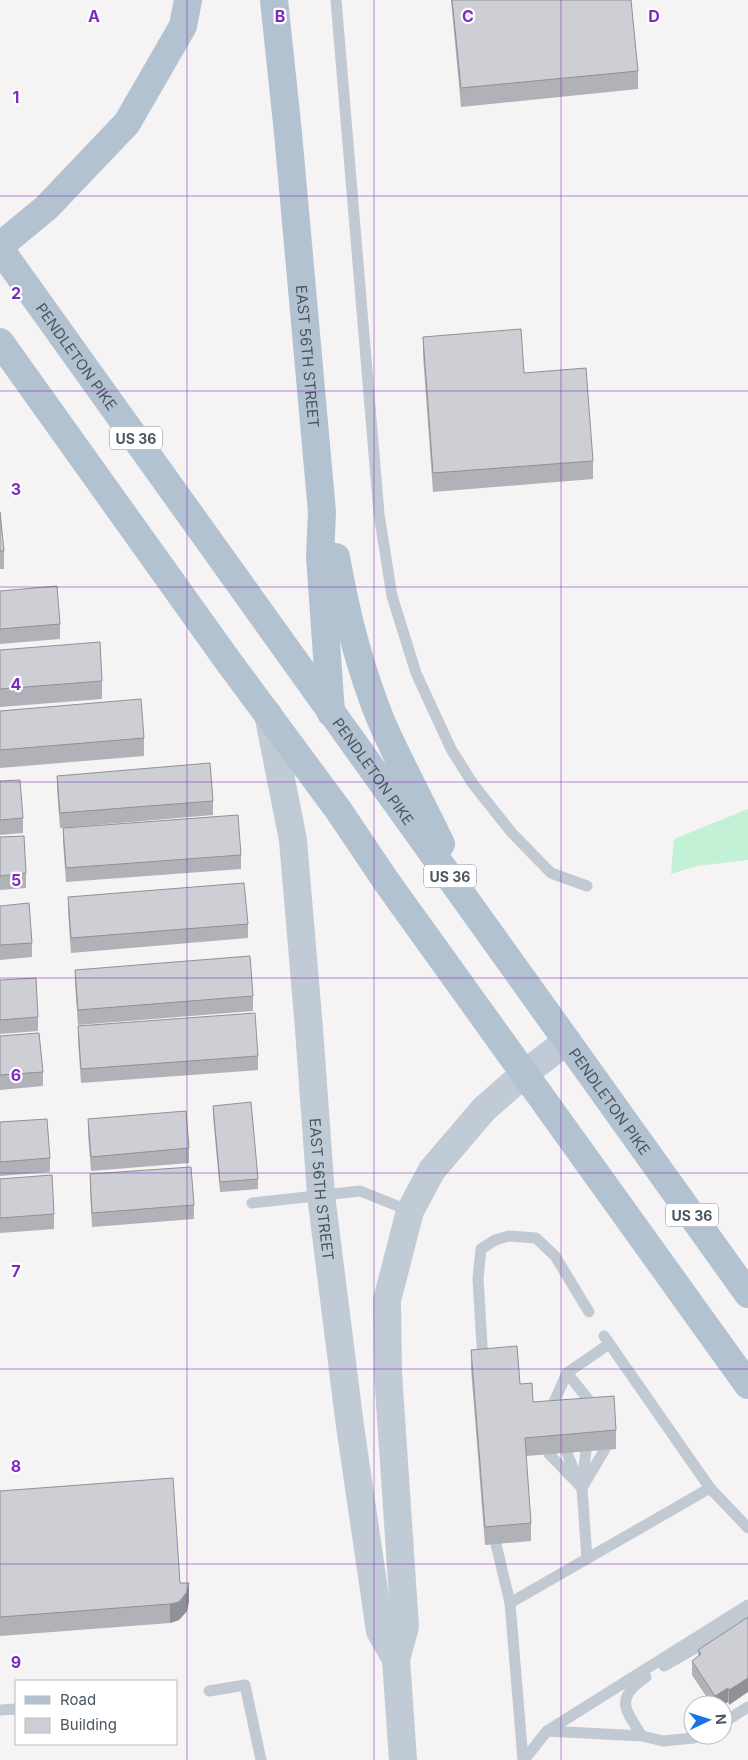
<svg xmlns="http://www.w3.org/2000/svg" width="748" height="1760" font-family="Inter,sans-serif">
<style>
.green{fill:#c3f1d5}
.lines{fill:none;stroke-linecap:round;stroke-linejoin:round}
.lane{stroke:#c1cad2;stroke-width:11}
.secondary{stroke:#c1cbd6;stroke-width:28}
.primary{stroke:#b3c2d1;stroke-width:28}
.wall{fill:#b0b2b7}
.shaded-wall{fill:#909195}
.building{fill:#cdcfd5;stroke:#909195}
.grid{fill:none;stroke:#7b2cbf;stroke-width:1;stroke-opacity:0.55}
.labels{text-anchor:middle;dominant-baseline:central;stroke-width:4.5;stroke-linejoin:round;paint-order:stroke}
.shield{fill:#fff;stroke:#808990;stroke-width:1}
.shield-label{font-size:14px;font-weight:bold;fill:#4a5661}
.street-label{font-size:15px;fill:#4a5661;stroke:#fff}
.grid-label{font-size:16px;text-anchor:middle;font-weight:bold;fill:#7b2cbf;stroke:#fff;stroke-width:4.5;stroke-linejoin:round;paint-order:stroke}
</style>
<rect width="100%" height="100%" fill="#f5f3f3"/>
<polygon class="green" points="748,809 748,860 697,866 671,874 674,839"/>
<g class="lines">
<g class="lane">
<polyline points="336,0 379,514 392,596 416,673 451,749 473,784 512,833 551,873 587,886"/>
<polyline points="252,1203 360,1191 410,1211"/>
<polyline points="604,1336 710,1488"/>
<polyline points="483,1363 478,1278 481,1249 495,1240 509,1236 536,1238 555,1256 589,1312"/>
<polyline points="596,1409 567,1373 609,1344"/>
<polyline points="549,1413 567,1373"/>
<polyline points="567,1453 579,1482"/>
<polyline points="549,1454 582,1488"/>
<polyline points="582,1484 586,1451"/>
<polyline points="496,1544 510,1603"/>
<polyline points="587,1559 582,1488 605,1449"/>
<polyline points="664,1666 743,1621 748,1613"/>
<polyline points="209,1691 245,1685 261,1760"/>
<polyline points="0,1710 16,1709"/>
<polyline points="723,1723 748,1707"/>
<polyline points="547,1731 642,1736 663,1741 694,1738 701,1735"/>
<path d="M642,1736C625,1709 614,1699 646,1677"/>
<polyline points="523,1760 510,1603 710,1488 748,1528"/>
<polyline points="524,1760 547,1731 748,1605"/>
</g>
<g class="secondary">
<path id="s1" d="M268,714L293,840L309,1029L321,1195L350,1426L380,1631L396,1659"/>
<polyline points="403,1760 396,1659 405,1627 388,1373 387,1300 410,1211 432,1170 484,1109 524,1074 567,1041"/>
</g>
<g class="primary">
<path id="s2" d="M274,0L288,133L322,512L320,556L331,713"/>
<polyline points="0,246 47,207 127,123 183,26 188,0"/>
<path id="s3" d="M0,249L748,1294"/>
<polyline points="0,342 228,661 339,811 386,881 748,1385"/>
<path d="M336,557C346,614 360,670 382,723C400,764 422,804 441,844"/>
</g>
</g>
<g class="wall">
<polygon points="451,0 631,0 638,71 638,89 461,107"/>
<polygon points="423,337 524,373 593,461 593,479 433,492 423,355"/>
<polygon points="0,512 4,551 4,569 0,569"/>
<polygon points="0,591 60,624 60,639 0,644"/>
<polygon points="0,650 102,681 102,699 0,707"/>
<polygon points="0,711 144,738 144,756 0,768"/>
<polygon points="57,776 213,801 213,815 60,828 57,790"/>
<polygon points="0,781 23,818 23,833 0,835"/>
<polygon points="63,828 241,855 241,869 66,882 63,842"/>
<polygon points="0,837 26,873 26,888 0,890"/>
<polygon points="68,897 248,924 248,938 71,953 68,912"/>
<polygon points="0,906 32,943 32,957 0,960"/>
<polygon points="75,970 253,996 253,1011 78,1025 75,984"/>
<polygon points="0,980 38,1017 38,1031 0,1034"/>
<polygon points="78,1026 258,1056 258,1070 81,1083 78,1041"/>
<polygon points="0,1036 43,1072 43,1086 0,1090"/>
<polygon points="213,1106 258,1179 258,1189 220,1192 213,1116"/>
<polygon points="88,1119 189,1148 189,1163 91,1171 88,1134"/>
<polygon points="0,1122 50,1158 50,1172 0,1176"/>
<polygon points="90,1174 194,1205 194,1219 92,1227 90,1189"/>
<polygon points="0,1179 54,1214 54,1229 0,1233"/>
<polygon points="471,1350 520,1384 533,1402 616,1430 616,1449 526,1456 531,1523 531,1541 485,1545 471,1368"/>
<polygon points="0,1491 180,1583 189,1601 187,1611 179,1620 170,1623 0,1636"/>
<polygon points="748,1617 729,1705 728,1702 723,1705 712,1705 692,1675 692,1661 698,1656 698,1650"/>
</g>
<g class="shaded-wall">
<polygon points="189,1583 189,1601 187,1611 179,1620 170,1623 170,1604"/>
<polygon points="748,1678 748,1692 729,1705 729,1690"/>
<polygon points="728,1688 728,1702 723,1705 715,1705 715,1696"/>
</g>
<g class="building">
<polygon points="452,0 631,0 638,71 461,88"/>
<polygon points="521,329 524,373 586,368 593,461 433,473 423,337"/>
<polygon points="0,512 4,551 0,551"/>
<polygon points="57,586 60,624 0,629 0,591"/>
<polygon points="100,642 102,681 0,689 0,650"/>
<polygon points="141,699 144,738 0,750 0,711"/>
<polygon points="210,763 213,801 60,813 57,776"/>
<polygon points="20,780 23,818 0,820 0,781"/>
<polygon points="238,815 241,855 66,868 63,828"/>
<polygon points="24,836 26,873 0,876 0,837"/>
<polygon points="244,883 248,924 71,938 68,897"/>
<polygon points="29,903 32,943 0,945 0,906"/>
<polygon points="250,956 253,996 78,1010 75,970"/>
<polygon points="36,978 38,1017 0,1020 0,980"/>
<polygon points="255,1013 258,1056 81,1069 78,1026"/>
<polygon points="39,1033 43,1072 0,1075 0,1036"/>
<polygon points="251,1102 258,1179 220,1182 213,1106"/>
<polygon points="186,1111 189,1148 91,1157 88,1119"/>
<polygon points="47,1119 50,1158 0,1162 0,1122"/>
<polygon points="191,1167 194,1205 92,1213 90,1174"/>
<polygon points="52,1175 54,1214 0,1218 0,1179"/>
<polygon points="517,1346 520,1384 532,1383 533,1402 614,1396 616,1430 525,1438 531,1523 485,1527 471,1350"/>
<polygon points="173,1478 180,1583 189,1583 187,1592 179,1602 170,1604 0,1617 0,1491"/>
<polygon points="748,1617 748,1678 729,1690 728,1688 715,1696 692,1661 701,1654 698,1650"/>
</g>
<path class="grid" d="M187,0V1760M374,0V1760M561,0V1760M0,196H748M0,391H748M0,587H748M0,782H748M0,978H748M0,1173H748M0,1369H748M0,1564H748"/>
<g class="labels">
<g class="shield">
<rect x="110" y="426.5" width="52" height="23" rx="4"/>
<rect x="424" y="864.5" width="52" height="23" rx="4"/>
<rect x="666" y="1203.5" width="52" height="23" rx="4"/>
</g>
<g class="shield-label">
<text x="136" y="438">US 36</text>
<text x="450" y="876">US 36</text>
<text x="692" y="1215">US 36</text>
</g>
<g class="street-label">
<text stroke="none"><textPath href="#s3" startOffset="132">PENDLETON PIKE</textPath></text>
<text stroke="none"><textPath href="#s2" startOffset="358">EAST 56TH STREET</textPath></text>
<text stroke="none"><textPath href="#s3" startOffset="642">PENDLETON PIKE</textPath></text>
<text stroke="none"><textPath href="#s3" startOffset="1048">PENDLETON PIKE</textPath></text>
<text stroke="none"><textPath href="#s1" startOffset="479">EAST 56TH STREET</textPath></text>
</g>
</g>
<g class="grid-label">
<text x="94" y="22">A</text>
<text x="280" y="22">B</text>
<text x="468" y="22">C</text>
<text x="654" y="22">D</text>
<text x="16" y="103">1</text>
<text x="16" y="299">2</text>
<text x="16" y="495">3</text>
<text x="16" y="690">4</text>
<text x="16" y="886">5</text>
<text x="16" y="1081">6</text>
<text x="16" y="1277">7</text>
<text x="16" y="1472">8</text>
<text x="16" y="1668">9</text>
</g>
<rect x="15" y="1680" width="162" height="65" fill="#ffffff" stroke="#b7bbc0"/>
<rect x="25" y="1696" width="25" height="8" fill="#b3c2d1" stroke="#b7bbc0"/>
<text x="60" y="1705" font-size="15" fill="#4a5661">Road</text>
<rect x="25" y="1718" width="25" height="15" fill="#cdcfd5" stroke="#b7bbc0"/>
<text x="60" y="1730" font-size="15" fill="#4a5661">Building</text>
<g transform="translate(708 1720) rotate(86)"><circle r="24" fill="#ffffff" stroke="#b7bbc0"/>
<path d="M0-4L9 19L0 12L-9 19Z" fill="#1a73e8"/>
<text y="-8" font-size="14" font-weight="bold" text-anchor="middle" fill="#4a5661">N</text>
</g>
</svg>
